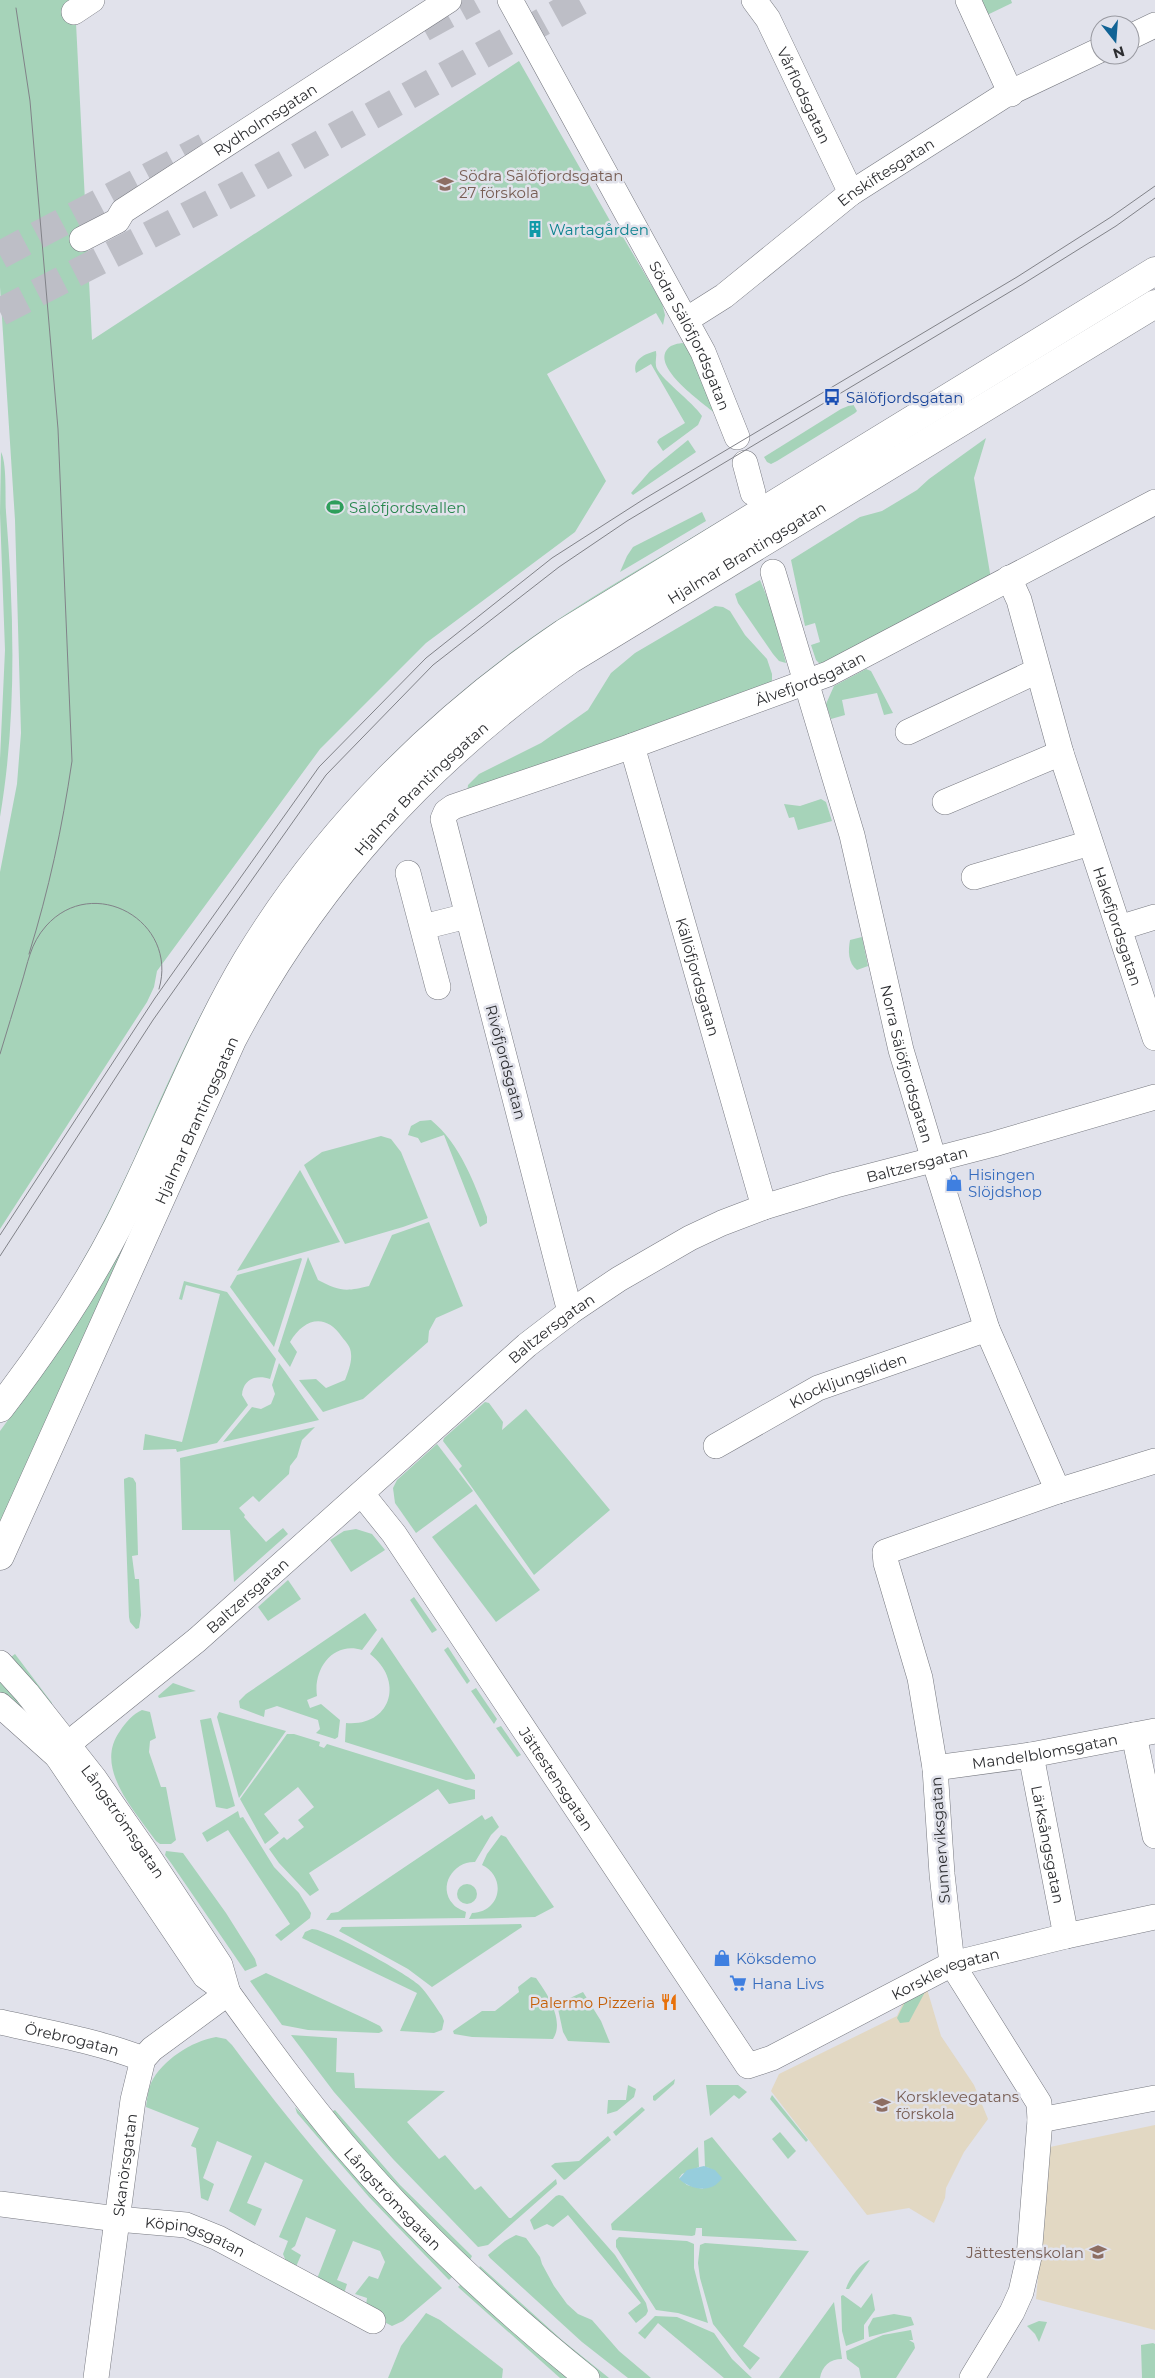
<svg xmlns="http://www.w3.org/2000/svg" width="1155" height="2378" font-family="Montserrat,sans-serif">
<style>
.education{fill:#e2d8c3}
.green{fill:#a6d3b9}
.water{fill:#96cddc}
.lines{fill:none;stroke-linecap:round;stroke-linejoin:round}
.highway-tunnel{stroke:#bdbec6;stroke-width:28;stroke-dasharray:28 14;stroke-linecap:butt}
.minor-casing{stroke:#777980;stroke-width:26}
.major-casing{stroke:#777980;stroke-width:29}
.minor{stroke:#fff;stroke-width:25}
.major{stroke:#fff;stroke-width:28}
.tram{stroke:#818288;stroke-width:1}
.labels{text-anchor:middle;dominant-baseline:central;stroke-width:5;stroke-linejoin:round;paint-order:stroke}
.street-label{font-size:15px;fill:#2d2e31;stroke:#e1e2eb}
.education-label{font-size:15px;fill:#785e54;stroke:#e1e2eb;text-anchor:start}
.culture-label{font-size:15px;fill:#0d838f;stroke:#e1e2eb;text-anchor:start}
.transit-label{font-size:15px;fill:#164399;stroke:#e1e2eb;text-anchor:start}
.leisure-label{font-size:15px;fill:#27864d;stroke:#e1e2eb;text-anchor:start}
.shop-label{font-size:15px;fill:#366cbe;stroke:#e1e2eb;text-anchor:start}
.food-label{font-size:15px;fill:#c56008;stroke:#e1e2eb;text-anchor:end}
</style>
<rect width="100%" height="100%" fill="#e1e2eb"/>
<g class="education">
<polygon points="927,1989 941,2036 974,2085 988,2119 964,2152 946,2188 945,2198 934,2223 909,2208 867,2215 771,2091 779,2074 897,2016 904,2001"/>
<polygon points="1155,2125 1155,2330 1036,2299 1050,2147"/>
</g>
<g class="green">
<polygon points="0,0 91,0 76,23 92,340 519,61 617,233 620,232 662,303 665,315 663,325 656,313 547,374 606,481 575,532 426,643 320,749 157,971 154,987 147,1002 0,1229 0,872 17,784 21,733 15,520 0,287"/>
<polygon points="983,0 1011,0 1012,3 985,16 978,2"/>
<path d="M682,343L688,345L716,414C703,403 655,370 666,351C670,345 675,344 682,343Z"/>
<path d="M656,351C657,356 655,361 656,366C657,376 694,403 702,416L698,425L663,451L657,442L659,439L685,423L651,364L636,373C632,359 645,354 656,351Z"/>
<polygon points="853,404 857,411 855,413 777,461 771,464 767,462 764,457 841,409"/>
<polygon points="986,438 974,478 991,579 822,666 816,660 811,645 820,642 815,623 805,626 791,560 860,517 882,511 917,490 929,479"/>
<polygon points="688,440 696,452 633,495 631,493 650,471"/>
<path d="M1,452C7,463 5,497 6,512C14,614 17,716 0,817V759L5,650L0,513Z"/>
<polygon points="702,512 706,521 620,572 627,556 633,547"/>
<path d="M721,520L505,664L128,1183L75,1276C81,1262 90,1248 97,1235C110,1209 123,1183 135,1157C161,1097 187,1038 219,981C293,849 396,738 517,648C582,600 653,562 721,520Z"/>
<path d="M731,543L734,549C662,592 586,633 519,683C387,784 294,899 219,1046L0,1536V1431L53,1358L102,1275L145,1190L208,1051L231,1007L294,907L353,832L401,779L452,731L492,698L576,637Z"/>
<polygon points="760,580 772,609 786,663 779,661 773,654 738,603 735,594"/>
<polygon points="715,606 723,607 730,611 745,635 767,659 772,674 772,687 467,795 468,785 479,774 541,743 588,710 611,673 635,653"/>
<polygon points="866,669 871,671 893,713 884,715 877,693 842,700 845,715 831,719 826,704 834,686"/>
<polygon points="821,799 826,802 832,821 798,830 794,817 789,818 784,804 800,806"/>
<path d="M862,937L868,966L857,970C848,963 848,951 850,940Z"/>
<path d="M431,1120C460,1144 474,1182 487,1217V1223L480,1227L444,1135L421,1143L418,1138L408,1135L411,1126L420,1121Z"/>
<polygon points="381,1136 391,1139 401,1152 428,1218 403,1227 345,1244 304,1165 322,1152"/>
<polygon points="300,1170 340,1242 237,1271"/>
<path d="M429,1222L463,1306L436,1318L429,1331L428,1342L363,1399L323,1412L299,1380L316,1379L326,1388L345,1380C348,1372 352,1362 351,1354C351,1347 346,1342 342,1337C326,1313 304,1318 290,1342L297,1352L290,1367L278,1351L308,1257L318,1280C339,1291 345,1292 369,1286L392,1235Z"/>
<polygon points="301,1258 302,1259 274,1347 230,1287 237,1275"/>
<path d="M184,1281L227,1292L276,1359L270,1379C257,1374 243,1379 242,1395L248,1405L217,1443L177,1452L176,1449L143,1450L145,1434L182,1442L220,1294L186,1285L182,1300L179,1299Z"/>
<polygon points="279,1363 319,1420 223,1442 252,1407 261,1409 271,1404 275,1394 272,1385"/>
<polygon points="485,1402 489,1403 503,1422 502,1430 526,1409 610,1510 534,1575 459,1469 462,1466 443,1441 444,1438"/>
<polygon points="315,1427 302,1440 297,1457 290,1466 289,1474 259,1502 253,1496 239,1508 245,1515 244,1517 266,1542 283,1528 288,1534 234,1582 230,1530 182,1530 180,1458"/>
<polygon points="437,1444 473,1491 416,1533 395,1503 393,1488 397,1480"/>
<polygon points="129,1477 133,1478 136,1483 138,1555 132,1556 135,1579 139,1579 141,1615 139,1628 136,1629 130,1622 129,1617 124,1482 124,1479"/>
<polygon points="476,1504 540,1590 496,1622 432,1537"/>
<polygon points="356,1529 372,1534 385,1550 351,1572 330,1540 344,1531"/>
<polygon points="288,1580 301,1599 268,1621 258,1607"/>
<polygon points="414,1597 437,1630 432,1633 410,1600"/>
<path d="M365,1613L377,1630L362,1650C333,1641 313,1669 317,1696L307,1700L310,1708L321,1704L340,1720L338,1737L335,1739L316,1733L320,1729L318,1720L277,1706L265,1710L264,1717L240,1708L239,1701L246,1694Z"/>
<path d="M382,1637L475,1775V1779L466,1780L345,1742L346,1723C391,1727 405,1681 370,1654Z"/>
<polygon points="448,1647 470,1681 467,1684 444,1650"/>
<polygon points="15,1654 52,1703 52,1705 11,1657"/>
<polygon points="0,1677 38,1721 0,1693"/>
<polygon points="173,1683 196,1691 159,1698 158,1696"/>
<polygon points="476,1688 497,1719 494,1724 471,1691"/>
<path d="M142,1710L150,1712L156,1738L150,1741L149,1752L161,1787H166L176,1840L171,1844H160L156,1841C135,1811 93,1768 120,1731C125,1723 133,1714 142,1710Z"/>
<polygon points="219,1712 286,1731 239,1798 217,1717"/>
<polygon points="211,1718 235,1806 227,1809 216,1807 200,1720"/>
<polygon points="501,1726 521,1755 517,1757 496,1728"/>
<polygon points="287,1734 294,1734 320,1742 319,1746 324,1748 327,1744 475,1790 475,1799 449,1804 438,1789 309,1873 319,1890 310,1896 279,1863 269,1849 284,1837 287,1840 304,1827 298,1820 314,1807 298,1787 264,1814 279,1833 265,1844 240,1799"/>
<polygon points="238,1811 240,1818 243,1817 274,1867 299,1893 311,1913 310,1918 281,1941 275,1935 290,1924 228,1830 207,1842 202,1833"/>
<path d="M482,1815L485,1820L492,1816L499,1827L491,1835L475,1862C454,1861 437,1886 453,1904C456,1908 462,1910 466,1912L465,1918L326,1920L331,1913L338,1912Z"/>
<path d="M501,1835L506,1837L554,1907L535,1917L469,1919L472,1913C501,1912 507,1877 482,1865L487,1854Z"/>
<polygon points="166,1851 183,1853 226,1913 255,1959 257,1966 245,1971 171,1863 165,1855"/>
<circle cx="467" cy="1894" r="10"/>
<polygon points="521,1924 522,1927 432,1987 408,1969 339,1931 342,1927"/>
<path d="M312,1929C327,1929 406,1973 419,1985C428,1994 435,2006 442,2016L444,2021L442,2030L434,2033L400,2031L417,1993L302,1938L305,1932Z"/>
<polygon points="266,1973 366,2019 380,2026 383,2031 379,2033 308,2030 282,2025 250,1981"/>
<path d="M531,1977L536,1978C547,1993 565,2021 553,2039L472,2037L454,2034L453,2031L482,2011H495L519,1992L518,1987Z"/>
<polygon points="583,1992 601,2021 610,2043 568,2041 563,2032 557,2004"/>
<polygon points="925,1992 909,2022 900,2023 897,2018 905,2002"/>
<polygon points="291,2035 337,2038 336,2072 354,2073 355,2088 445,2091 407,2122 439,2159 445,2155 475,2190 481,2186 509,2218 511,2218 556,2179 557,2184 488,2245 478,2247 393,2159 334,2092"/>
<path d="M216,2037L226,2039L232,2045C298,2133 364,2212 442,2288L403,2321L392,2326L365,2312L367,2298L355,2294L369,2276L378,2279L385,2262L380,2251L353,2241L337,2280L347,2284L342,2300L315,2284L336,2230L306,2217L295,2246L291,2249L301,2255L292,2276L283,2254L288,2241L279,2237L303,2180L265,2162L247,2203L262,2209L255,2226L229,2211L252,2156L217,2141L203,2178L214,2184L208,2201L201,2198L196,2148L191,2146L199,2128L146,2107C147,2099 148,2090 151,2083C162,2060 192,2041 216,2037Z"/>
<polygon points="675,2079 674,2084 655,2101 653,2100 653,2096"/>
<polygon points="628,2085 636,2089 634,2097 617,2111 607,2114 608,2100 626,2100"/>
<polygon points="706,2085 738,2085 747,2092 739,2099 734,2095 710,2116"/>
<polygon points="772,2095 808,2140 806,2142 770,2099"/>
<polygon points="295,2107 453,2276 449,2280 369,2197 297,2113"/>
<polygon points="642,2107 645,2110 616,2136 613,2132"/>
<polygon points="335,2110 400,2185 472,2256 470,2260 404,2196 331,2112"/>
<polygon points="780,2132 796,2151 788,2159 772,2139"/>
<polygon points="608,2136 611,2140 566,2179 564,2180 551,2166 555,2163 579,2161"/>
<polygon points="712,2137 797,2241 702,2236 702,2228 696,2228 695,2235 692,2236 612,2230 611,2224 614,2221 698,2147 699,2167 682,2174 679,2178 687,2185 703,2189 709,2168 705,2167 704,2141"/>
<polygon points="559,2195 563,2196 615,2255 646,2303 648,2311 646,2315 636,2323 628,2313 641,2303 568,2215 553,2227 547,2224 534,2230 530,2220 556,2196"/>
<polygon points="516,2235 526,2238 540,2257 542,2264 554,2286 567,2304 578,2314 592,2320 619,2351 651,2378 628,2378 582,2342 490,2258 488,2255 505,2241"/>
<polygon points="619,2237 687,2241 694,2244 694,2268 708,2323 678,2313 656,2310 616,2247 616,2240"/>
<polygon points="705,2243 809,2251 743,2346 760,2358 750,2370 713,2324 700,2278 698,2263 700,2245"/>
<path d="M870,2260L849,2289H846C848,2280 861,2262 870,2260Z"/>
<polygon points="480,2266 562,2340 609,2378 601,2378 530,2319 478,2271"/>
<polygon points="461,2284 570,2378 560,2378 458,2287"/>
<polygon points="872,2293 875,2310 864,2325 864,2339 846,2346 842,2331 841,2296 843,2295 861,2308"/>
<path d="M834,2302L842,2359C830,2359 822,2366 820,2378H779Z"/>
<polygon points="426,2313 440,2320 503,2369 502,2378 388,2378 401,2346"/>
<polygon points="894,2314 911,2317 914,2325 869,2337 868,2327 873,2318"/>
<polygon points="655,2316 677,2317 714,2333 732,2359 752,2378 724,2378 658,2323 645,2339 638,2333"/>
<polygon points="1039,2321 1047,2322 1039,2342 1035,2334 1027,2326"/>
<polygon points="911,2330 913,2340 909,2340 914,2343 915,2348 896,2378 861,2378 859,2368 847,2359 846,2351 883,2335"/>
<polygon points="1153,2343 1155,2344 1155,2378 1142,2378 1141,2345"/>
</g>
<path class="water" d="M704,2166L715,2170L722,2178C712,2194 691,2190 679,2179L687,2170Z"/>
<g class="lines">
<g class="highway-tunnel">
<polyline points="423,28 474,0"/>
<polyline points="0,255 205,147"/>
<polyline points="0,312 241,188 582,0"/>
</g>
<g class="minor-casing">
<g id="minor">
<path id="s1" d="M510,0L703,352L737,437"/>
<path id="s2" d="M754,0L768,19L851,193"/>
<polyline points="968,0 1011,94"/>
<polyline points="74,12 92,0"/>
<polyline points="1130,37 1155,25"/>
<path id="s3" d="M82,239L117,221L123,211L449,0"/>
<path id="s4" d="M686,320L724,296L851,193L1005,95L1100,50"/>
<polyline points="745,463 753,493"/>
<path id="s5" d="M773,572L852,835L901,1050L934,1160L987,1329L1058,1491"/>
<path id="s6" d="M1009,578L1019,600L1061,753L1155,1038"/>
<polyline points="908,732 1037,671"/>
<path id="s7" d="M632,746L764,1207"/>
<polyline points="945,802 1061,753"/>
<polyline points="408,873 438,987"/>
<polyline points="974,877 1090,843"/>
<polyline points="423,927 467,916"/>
<polyline points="1119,928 1155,917"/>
<path id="s8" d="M570,1312C529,1147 486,983 443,819L446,812L453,807L632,746L828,674L1155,502"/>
<path id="s9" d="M716,1446L818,1388L987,1329"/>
<path id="s10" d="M362,1494L394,1534L748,2066L772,2058L952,1964L1066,1936L1155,1917"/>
<path id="s11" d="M0,1663L27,1693L94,1778L144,1850L220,1965L228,1993"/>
<path id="s12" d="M0,1705L57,1756L205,1976L228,1993C265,2044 302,2095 343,2144C416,2230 499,2307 587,2378"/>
<polyline points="1134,1735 1155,1836"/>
<path id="s13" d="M1031,1755L1066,1936"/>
<path id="s14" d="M57,1756L79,1735L197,1640L527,1345L570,1312L619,1279L690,1238L722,1223L764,1207L836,1185L994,1144L1155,1097"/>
<path id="s15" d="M935,1768L1031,1755L1155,1731"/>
<path id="s16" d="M0,2022C48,2033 97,2041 143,2059"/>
<polyline points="1040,2120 1155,2098"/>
<path id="s17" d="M0,2204L117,2219L186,2225L218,2238L373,2321"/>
<path id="s18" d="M96,2378L133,2100L143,2059L152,2049L228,1993"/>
<polyline points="972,2378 1012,2312 1021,2292 1029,2257 1040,2120 1039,2103 952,1964 942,1874 935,1768 920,1678 886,1563 885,1552 1058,1491 1155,1461"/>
</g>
</g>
<g class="major-casing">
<g id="major">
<path d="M0,1408C43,1352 84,1292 117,1228C162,1140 196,1046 247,960C326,829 437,719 564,633L1155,271"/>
<path id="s19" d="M0,1556L232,1040C315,882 426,761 571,659L1155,304"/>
</g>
</g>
<use href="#minor" class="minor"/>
<use href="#major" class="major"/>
<g class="tram">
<path d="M16,8L30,101L58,429L72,761C62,829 49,889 29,954"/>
<path d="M0,1054C7,1031 14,1008 21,985C28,963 30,944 46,926C93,873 179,921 159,989"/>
<polyline points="0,1235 155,998 319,767 426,658 552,558 644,499 1017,277 1111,217 1155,186"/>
<polyline points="0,1256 153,1020 326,775 433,665 559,567 627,521 1023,284 1116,226 1155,198"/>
</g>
</g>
<defs>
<g id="school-bare" transform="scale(1.35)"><path d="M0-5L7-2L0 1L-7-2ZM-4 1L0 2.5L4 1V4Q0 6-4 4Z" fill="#8d6e63" stroke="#e1e2eb" stroke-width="2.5" paint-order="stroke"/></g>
<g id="building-bare" transform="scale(1.35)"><path d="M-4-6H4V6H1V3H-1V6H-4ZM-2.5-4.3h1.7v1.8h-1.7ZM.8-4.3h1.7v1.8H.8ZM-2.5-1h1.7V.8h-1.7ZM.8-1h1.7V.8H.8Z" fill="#0f9aa8" stroke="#e1e2eb" stroke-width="2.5" paint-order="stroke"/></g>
<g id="bus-bare" transform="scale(1.35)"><path d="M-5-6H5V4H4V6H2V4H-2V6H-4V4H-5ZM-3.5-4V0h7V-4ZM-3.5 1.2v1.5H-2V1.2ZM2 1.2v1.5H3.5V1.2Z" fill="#1a4fb4" stroke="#e1e2eb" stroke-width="2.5" paint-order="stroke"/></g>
<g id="stadium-bare" transform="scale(1.35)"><path d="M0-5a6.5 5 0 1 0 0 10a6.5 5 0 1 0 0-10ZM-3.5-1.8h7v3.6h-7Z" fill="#2e9e5b" stroke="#e1e2eb" stroke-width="2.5" paint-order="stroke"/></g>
<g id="shop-bare" transform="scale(1.35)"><path d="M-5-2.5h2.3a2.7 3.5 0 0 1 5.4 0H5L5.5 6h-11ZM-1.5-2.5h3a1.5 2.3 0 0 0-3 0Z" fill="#3f7fe0" stroke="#e1e2eb" stroke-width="2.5" paint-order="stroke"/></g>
<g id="supermarket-bare" transform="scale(1.35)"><path d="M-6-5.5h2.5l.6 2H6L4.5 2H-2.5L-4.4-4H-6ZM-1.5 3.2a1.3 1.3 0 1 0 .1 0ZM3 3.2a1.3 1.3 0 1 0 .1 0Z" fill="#3f7fe0" stroke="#e1e2eb" stroke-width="2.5" paint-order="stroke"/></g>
<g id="restaurant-bare" transform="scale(1.35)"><path d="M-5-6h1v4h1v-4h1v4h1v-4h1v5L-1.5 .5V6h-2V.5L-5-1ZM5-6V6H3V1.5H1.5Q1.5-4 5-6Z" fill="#e8710a" stroke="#e1e2eb" stroke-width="2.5" paint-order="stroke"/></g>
</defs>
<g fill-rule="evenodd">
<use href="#school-bare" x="445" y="184"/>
<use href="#building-bare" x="535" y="229"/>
<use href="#bus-bare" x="832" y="397"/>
<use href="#stadium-bare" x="335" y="507"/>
<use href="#shop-bare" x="954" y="1183"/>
<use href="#shop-bare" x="722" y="1958"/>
<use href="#supermarket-bare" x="738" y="1983"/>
<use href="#restaurant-bare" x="669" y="2002"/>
<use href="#school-bare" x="882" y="2105"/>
<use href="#school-bare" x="1098" y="2252"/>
</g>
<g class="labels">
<g class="street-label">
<text stroke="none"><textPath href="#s2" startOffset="108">Vårflodsgatan</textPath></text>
<text stroke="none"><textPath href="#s3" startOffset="220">Rydholmsgatan</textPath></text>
<text stroke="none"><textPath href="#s4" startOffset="249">Enskiftesgatan</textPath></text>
<text stroke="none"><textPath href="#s1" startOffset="381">Södra Sälöfjordsgatan</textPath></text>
<text stroke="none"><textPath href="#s19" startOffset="1286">Hjalmar Brantingsgatan</textPath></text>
<text stroke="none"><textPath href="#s8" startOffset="905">Älvefjordsgatan</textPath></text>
<text stroke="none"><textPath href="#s19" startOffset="882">Hjalmar Brantingsgatan</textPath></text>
<text stroke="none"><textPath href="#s6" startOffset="365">Hakefjordsgatan</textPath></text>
<text stroke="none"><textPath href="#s7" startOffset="240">Källöfjordsgatan</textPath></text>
<text transform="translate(506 1062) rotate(75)">Rivöfjordsgatan</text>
<text stroke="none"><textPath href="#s5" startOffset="510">Norra Sälöfjordsgatan</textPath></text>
<text stroke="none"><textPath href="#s19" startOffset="478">Hjalmar Brantingsgatan</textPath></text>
<text stroke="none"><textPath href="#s14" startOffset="1059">Baltzersgatan</textPath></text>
<text stroke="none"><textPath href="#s14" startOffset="654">Baltzersgatan</textPath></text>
<text stroke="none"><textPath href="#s9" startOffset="148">Klockljungsliden</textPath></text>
<text stroke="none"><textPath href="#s14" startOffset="249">Baltzersgatan</textPath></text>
<text stroke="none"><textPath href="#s15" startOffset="111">Mandelblomsgatan</textPath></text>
<text stroke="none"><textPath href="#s10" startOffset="345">Jättestensgatan</textPath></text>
<text stroke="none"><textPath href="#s11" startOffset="201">Långströmsgatan</textPath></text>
<text transform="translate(940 1840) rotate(-94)">Sunnerviksgatan</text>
<text stroke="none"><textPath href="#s13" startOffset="91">Lärksångsgatan</textPath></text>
<text stroke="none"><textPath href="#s10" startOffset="909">Korsklevegatan</textPath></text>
<text stroke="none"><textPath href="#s16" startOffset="74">Örebrogatan</textPath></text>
<text stroke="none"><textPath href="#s18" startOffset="215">Skanörsgatan</textPath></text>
<text stroke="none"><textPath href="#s12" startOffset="634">Långströmsgatan</textPath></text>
<text stroke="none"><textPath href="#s17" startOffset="199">Köpingsgatan</textPath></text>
</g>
<g class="education-label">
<text x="459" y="175">Södra Sälöfjordsgatan<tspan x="459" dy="17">27 förskola</tspan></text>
<text x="896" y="2096">Korsklevegatans<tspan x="896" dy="17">förskola</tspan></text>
<text x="1084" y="2252" text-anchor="end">Jättestenskolan</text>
</g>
<g class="culture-label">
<text x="549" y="229">Wartagården</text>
</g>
<g class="transit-label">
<text x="846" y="397">Sälöfjordsgatan</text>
</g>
<g class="leisure-label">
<text x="349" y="507">Sälöfjordsvallen</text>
</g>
<g class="shop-label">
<text x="968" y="1174">Hisingen<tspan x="968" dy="17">Slöjdshop</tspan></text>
<text x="736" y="1958">Köksdemo</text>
<text x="752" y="1983">Hana Livs</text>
</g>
<g class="food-label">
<text x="655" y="2002">Palermo Pizzeria</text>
</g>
</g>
<g transform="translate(1115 40) rotate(163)"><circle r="24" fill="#e1e2eb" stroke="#999aa1"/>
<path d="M0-4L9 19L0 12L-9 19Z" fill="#116395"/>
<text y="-8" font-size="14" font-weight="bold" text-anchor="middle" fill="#2d2e31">N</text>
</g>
</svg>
